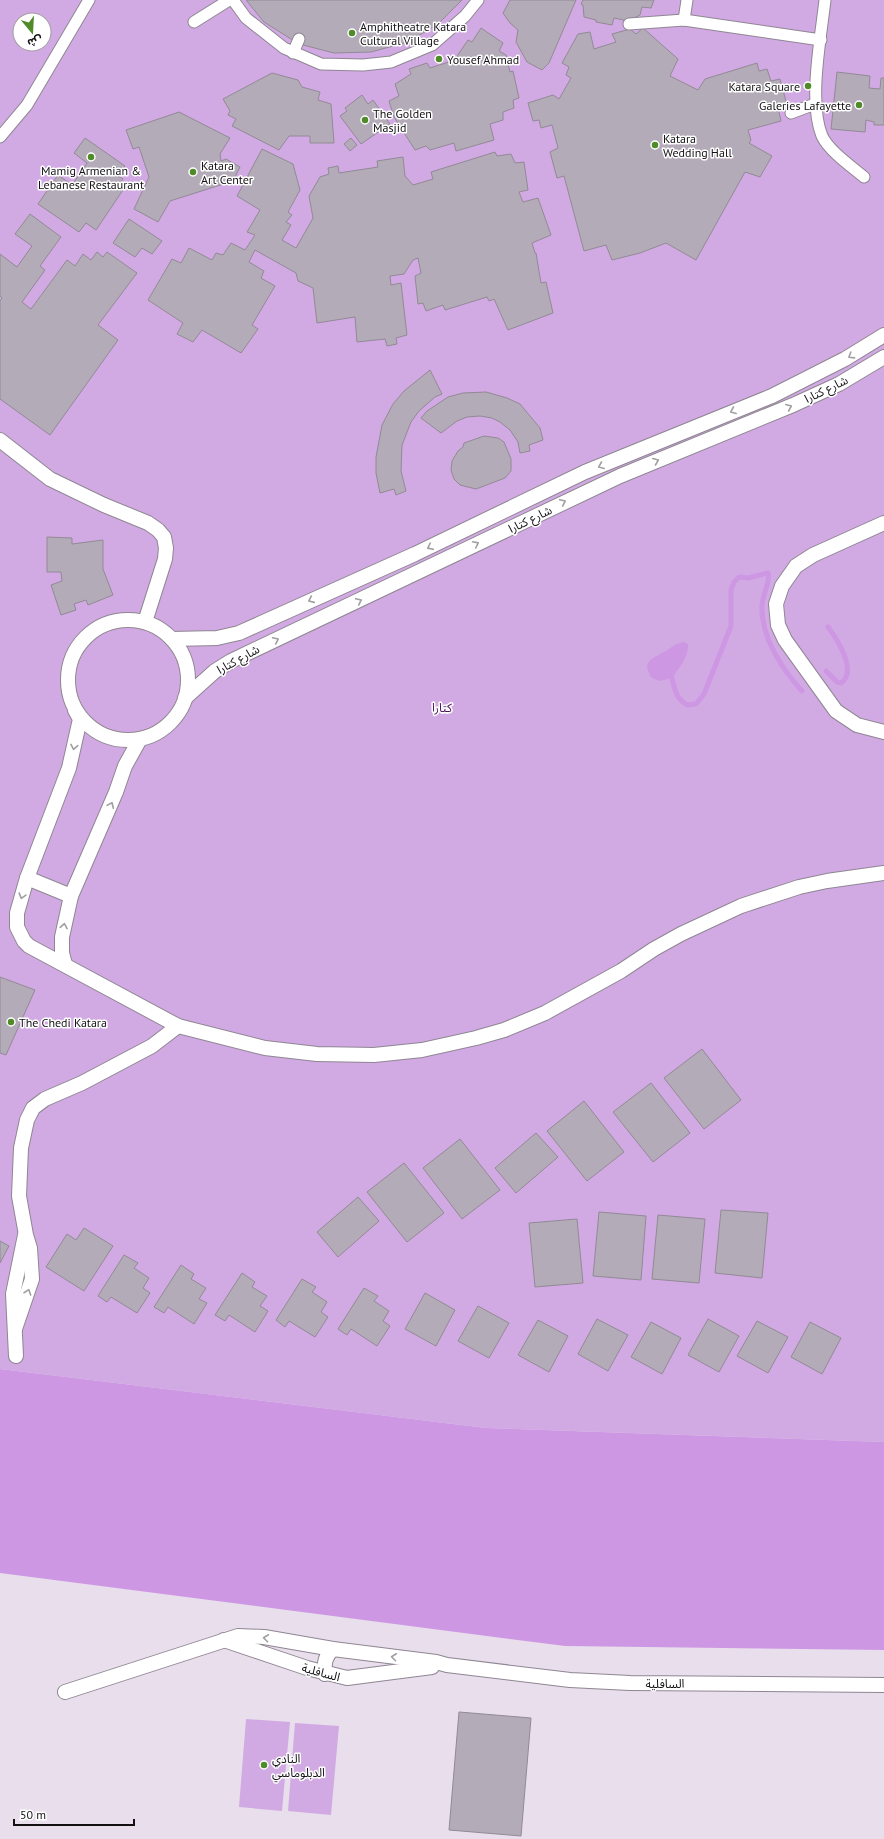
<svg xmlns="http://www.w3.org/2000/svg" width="884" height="1839" font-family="'PT Sans','Noto Sans Arabic',sans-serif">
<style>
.green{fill:#d2aae3;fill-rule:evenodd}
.water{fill:#cd97e3}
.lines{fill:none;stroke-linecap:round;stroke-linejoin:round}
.stream{stroke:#cd97e3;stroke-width:5}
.building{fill:#b4abb8;stroke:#928996}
.pedestrian-casing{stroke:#8f8693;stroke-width:13}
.minor-casing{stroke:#8f8693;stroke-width:16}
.pedestrian{stroke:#fff;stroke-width:11}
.minor{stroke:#fff;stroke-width:14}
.oneway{stroke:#a19fa1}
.poi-dot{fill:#508b2a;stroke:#fff;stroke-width:1.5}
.labels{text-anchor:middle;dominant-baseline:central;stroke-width:3;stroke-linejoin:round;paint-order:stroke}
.poi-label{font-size:12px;fill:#131014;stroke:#fff;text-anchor:start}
.street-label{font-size:12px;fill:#131014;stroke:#fff}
.park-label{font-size:12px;fill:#410f53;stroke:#fff}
</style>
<rect width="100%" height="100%" fill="#e8deec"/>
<g class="green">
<path d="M0,0H884V1442L486,1428L0,1369ZM20,20H44V44H20Z"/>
<polygon points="246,1719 290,1722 282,1811 239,1807"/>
<polygon points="295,1723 339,1726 331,1815 288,1811"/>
</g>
<g class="water">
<path d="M684,642L688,644C689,657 679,668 672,678L660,681L652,678C641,662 651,659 664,652C671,648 676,643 684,642Z"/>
<polygon points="0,1369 486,1428 884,1442 884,1650 565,1646 0,1573"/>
</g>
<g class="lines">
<g class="stream">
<path d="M826,671L837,682L841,683C858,671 837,639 828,627"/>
<path d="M672,678C675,691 676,698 687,705L696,704L704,694L731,626V590L734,582L739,577L748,578L768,573C771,581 762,595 762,606C761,637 782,669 802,691"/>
</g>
</g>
<g class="building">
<polygon points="246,0 462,0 438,24 408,42 371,52 334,53 299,44 264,22"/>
<polygon points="510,0 576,0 549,63 542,70 527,62 516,42 518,30 510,23 503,13"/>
<polygon points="583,0 654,0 651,8 642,7 640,15 628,21 614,18 612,25 596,22 596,20 584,17 583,5 581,4"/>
<polygon points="481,28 503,43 499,51 506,55 510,72 513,71 519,98 513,100 514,108 503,112 503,120 490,124 494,140 456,151 454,143 430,150 426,146 415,150 394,117 389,101 399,96 395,84 411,74 409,69 427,63 430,68 458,59 457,56 468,40 472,42"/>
<polygon points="643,28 678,59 670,76 698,90 705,79 757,63 759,71 767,69 771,81 780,79 787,105 778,108 781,121 748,130 751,140 749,143 772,156 760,177 745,172 696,260 666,243 640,253 612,260 606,245 584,251 564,176 557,178 550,152 558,148 552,125 541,128 539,120 533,121 528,103 553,95 559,99 571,78 566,75 569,67 562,63 578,34 590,32 594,49 616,42 612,34 630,29 636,34"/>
<polygon points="837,72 870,76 869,88 880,89 881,78 884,78 884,125 874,125 874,122 866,120 865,132 831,129"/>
<polygon points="272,73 298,80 302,87 320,92 318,100 331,104 334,143 310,143 310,136 289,136 279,150 232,126 236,119 228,115 230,111 223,99"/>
<polygon points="362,95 368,104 373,100 390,124 361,144 340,116 347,111 345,108"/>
<polygon points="179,112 230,138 220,154 221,161 226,159 240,167 233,181 170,201 158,222 134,209 149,177 139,147 133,149 126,130"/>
<polygon points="85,138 125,166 118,176 123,179 118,186 123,190 96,230 86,223 79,232 38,204 58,175 72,185 87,163 74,153"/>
<polygon points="351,138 357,145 350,151 344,144"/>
<polygon points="262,149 293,164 300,190 288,212 292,215 286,222 291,225 282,240 296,248 313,218 309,196 320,177 329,174 328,168 338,166 339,173 378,167 377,161 403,157 405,176 413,185 433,179 431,172 495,152 497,156 511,154 515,163 524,162 528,190 519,192 523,202 538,198 551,235 532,243 535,253 536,253 541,283 546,282 553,313 508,330 494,299 489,301 487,297 445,310 443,305 426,311 423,303 418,304 415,276 421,273 418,258 413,260 404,274 390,276 391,285 401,283 407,335 396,338 397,344 387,346 385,339 357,342 355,317 317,323 313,288 298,281 296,273 255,250 249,262 264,271 261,278 275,286 252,325 258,329 241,353 202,330 193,342 177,334 183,323 148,300 172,259 181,263 189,248 212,260 216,253 223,255 231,243 245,250 255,235 247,232 260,210 237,196"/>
<polygon points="30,214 61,237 40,266 45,270 22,302 31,309 67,260 75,266 83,254 91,260 97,252 103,257 107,252 137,273 98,325 118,340 50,435 0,399 0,301 2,298 0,296 0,254 17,267 32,246 15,234"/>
<polygon points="129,219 162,241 152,254 142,248 135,257 113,243"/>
<polygon points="430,370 442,394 435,397 419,411 411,422 402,445 401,471 406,491 396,495 394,489 380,493 376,473 376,457 382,425 393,404 404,391"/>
<polygon points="486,392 507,398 520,404 540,428 543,440 529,445 530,451 520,453 518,442 510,430 500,422 492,418 480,416 467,417 457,421 441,433 421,418 427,411 448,397 463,393"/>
<polygon points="484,436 498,438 504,442 511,459 511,471 505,478 476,489 460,485 454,479 451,470 452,461 458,451 463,447 464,443"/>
<polygon points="47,537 72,538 72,544 103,540 103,569 113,595 88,605 86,600 74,604 76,610 61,615 51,585 62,581 61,572 47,572"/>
<polygon points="0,977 35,990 6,1055 0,1053"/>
<polygon points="702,1049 741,1100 704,1129 664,1078"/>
<polygon points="651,1083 690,1133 653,1162 613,1112"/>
<polygon points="584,1101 624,1152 587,1181 547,1131"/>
<polygon points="536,1133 558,1157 516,1193 495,1168"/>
<polygon points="460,1139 500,1190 462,1219 423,1168"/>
<polygon points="404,1163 444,1213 407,1242 367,1192"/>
<polygon points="358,1197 379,1221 338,1257 317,1232"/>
<polygon points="721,1210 768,1213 762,1278 715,1273"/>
<polygon points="599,1212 646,1216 641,1280 593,1276"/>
<polygon points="658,1215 705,1219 699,1283 652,1279"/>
<polygon points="577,1219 583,1283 535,1287 529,1223"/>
<polygon points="84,1228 113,1246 84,1291 46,1267 67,1234 76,1240"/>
<polygon points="0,1241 9,1246 0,1263"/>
<polygon points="124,1255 138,1263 134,1268 149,1278 143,1288 150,1293 137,1313 111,1297 107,1302 98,1296"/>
<polygon points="181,1265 194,1274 191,1279 206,1288 199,1299 207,1303 194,1324 168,1307 164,1313 154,1307"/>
<polygon points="242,1273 255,1282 252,1287 267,1296 260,1306 268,1311 255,1332 229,1315 225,1321 215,1315"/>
<polygon points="302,1279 316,1287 312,1292 327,1302 321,1312 328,1317 315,1337 289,1321 285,1327 276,1320"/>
<polygon points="364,1288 378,1296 374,1301 389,1311 383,1321 390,1326 377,1346 351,1329 347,1335 338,1329"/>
<polygon points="425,1293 455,1310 436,1346 405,1329"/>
<polygon points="478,1306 509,1323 489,1358 458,1341"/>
<polygon points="597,1319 628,1335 608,1371 578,1354"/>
<polygon points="708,1319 739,1336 719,1372 688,1355"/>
<polygon points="538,1320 568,1336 549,1372 518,1355"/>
<polygon points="757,1321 788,1337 768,1373 737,1356"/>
<polygon points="651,1322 681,1338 662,1374 631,1357"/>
<polygon points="810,1322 841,1338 822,1374 791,1357"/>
<polygon points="459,1712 531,1718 521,1836 449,1830"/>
</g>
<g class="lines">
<g class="pedestrian-casing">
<g id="pedestrian">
<polyline points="233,0 246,18 284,48 321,64 363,65 391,62 432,45 465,16 478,0"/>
<path d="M825,0C821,37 808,102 822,136C829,151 852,167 864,177"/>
<polyline points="684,20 687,0"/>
<polyline points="194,22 229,0"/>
<polyline points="629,24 684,20 821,40"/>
<polyline points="293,53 299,39"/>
<polyline points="791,113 815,104"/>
<polyline points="0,137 27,105 89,0"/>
</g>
</g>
<g class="minor-casing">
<g id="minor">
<polyline points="0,440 50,479 104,505 148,523 158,530 164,537 166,548 165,559 145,622"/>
<polyline points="884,523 813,555 796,566 782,586 776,604 778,625 785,640 836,711 857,725 884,732"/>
<circle cx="128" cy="680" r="60"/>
<polyline points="172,639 217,638 239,633 415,554 585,472 772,396 845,359 884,335"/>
<polyline points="185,698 215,671 231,661 620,476 793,405 839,384 884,357"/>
<polyline points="75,710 80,719 69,768 27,878 17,913 17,927 24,941 29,946 178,1026 265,1048 317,1054 374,1055 422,1050 476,1038 504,1030 545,1013 621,971 654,949 681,934 741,906 799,887 827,881 884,873"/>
<polyline points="27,878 71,896"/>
<polyline points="65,964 62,953 62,937 71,896 116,792 125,766 140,739"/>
<polyline points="15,1329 32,1279 30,1248 26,1235 19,1196 21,1148 27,1120 33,1108 45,1099 82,1083 152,1046 178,1026"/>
<polyline points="16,1356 13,1294 25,1235"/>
<polyline points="224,1640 307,1668 347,1678 432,1667"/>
<path d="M325,1674C324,1663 325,1656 333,1649"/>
<polyline points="65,1692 238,1636 264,1637 333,1649 436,1662 447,1665 570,1680 630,1683 884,1685"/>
</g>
</g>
<use href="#pedestrian" class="pedestrian"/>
<use href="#minor" class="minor"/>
</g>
<defs><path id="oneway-chevron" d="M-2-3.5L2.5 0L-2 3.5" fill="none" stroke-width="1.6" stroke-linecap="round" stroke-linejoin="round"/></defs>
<g class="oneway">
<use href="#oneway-chevron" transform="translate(851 356) rotate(148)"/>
<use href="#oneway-chevron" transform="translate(789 407) rotate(-23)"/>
<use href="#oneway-chevron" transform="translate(733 411) rotate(158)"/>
<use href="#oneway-chevron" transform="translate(656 461) rotate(-22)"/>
<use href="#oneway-chevron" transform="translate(601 466) rotate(158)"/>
<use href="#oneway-chevron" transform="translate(563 502) rotate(-25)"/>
<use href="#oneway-chevron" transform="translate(476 544) rotate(-26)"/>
<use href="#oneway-chevron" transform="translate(430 547) rotate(154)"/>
<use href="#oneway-chevron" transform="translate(311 600) rotate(156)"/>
<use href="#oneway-chevron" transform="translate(359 601) rotate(-25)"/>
<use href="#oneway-chevron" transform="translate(276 640) rotate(-25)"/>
<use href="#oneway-chevron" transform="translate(74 747) rotate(101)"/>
<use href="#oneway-chevron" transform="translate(111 805) rotate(-66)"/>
<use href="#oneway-chevron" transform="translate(22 896) rotate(106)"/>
<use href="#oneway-chevron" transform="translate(64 926) rotate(-80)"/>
<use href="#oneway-chevron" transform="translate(28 1292) rotate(-71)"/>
<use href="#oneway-chevron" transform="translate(266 1638) rotate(-173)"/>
<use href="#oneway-chevron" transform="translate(394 1657) rotate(-173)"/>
</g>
<g class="poi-dot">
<circle cx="352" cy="33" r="4"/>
<circle cx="439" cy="59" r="4"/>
<circle cx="808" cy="86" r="4"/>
<circle cx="859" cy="105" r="4"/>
<circle cx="365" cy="120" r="4"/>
<circle cx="655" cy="145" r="4"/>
<circle cx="91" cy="157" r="4"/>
<circle cx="193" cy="172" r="4"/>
<circle cx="11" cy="1022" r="4"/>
<circle cx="264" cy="1765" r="4"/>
</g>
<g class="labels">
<g class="poi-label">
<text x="360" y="26">Amphitheatre Katara<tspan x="360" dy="14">Cultural Village</tspan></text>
<text x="447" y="59">Yousef Ahmad</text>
<text x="800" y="86" text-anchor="end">Katara Square</text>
<text x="851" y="105" text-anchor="end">Galeries Lafayette</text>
<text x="373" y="113">The Golden<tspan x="373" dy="14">Masjid</tspan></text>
<text x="663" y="138">Katara<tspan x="663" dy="14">Wedding Hall</tspan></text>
<text x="201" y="165">Katara<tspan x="201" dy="14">Art Center</tspan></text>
<text x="91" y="170" text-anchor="middle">Mamig Armenian &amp;<tspan x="91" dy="14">Lebanese Restaurant</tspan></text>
<text x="19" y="1022">The Chedi Katara</text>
<text x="272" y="1758">النادي<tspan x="272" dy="14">الدبلوماسي</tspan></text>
</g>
<g class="street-label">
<text transform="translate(826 389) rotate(-26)">شارع كتارا</text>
<text transform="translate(530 519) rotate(-26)">شارع كتارا</text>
<text transform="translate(238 659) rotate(-29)">شارع كتارا</text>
<text transform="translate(321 1672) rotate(15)">السافلية</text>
<text x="665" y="1683">السافلية</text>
</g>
<g class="park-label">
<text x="442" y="707">كتارا</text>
</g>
</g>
<g transform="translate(32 32) rotate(162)"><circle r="19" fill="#ffffff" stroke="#a19fa1"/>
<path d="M0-3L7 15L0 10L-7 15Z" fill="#508b2a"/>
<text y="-6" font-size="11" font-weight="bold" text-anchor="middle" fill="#131014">ش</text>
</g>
<path d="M14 1819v6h120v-6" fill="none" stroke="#131014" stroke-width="2"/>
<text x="20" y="1819" font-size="12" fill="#131014" stroke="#ffffff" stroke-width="3" paint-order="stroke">50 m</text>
</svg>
